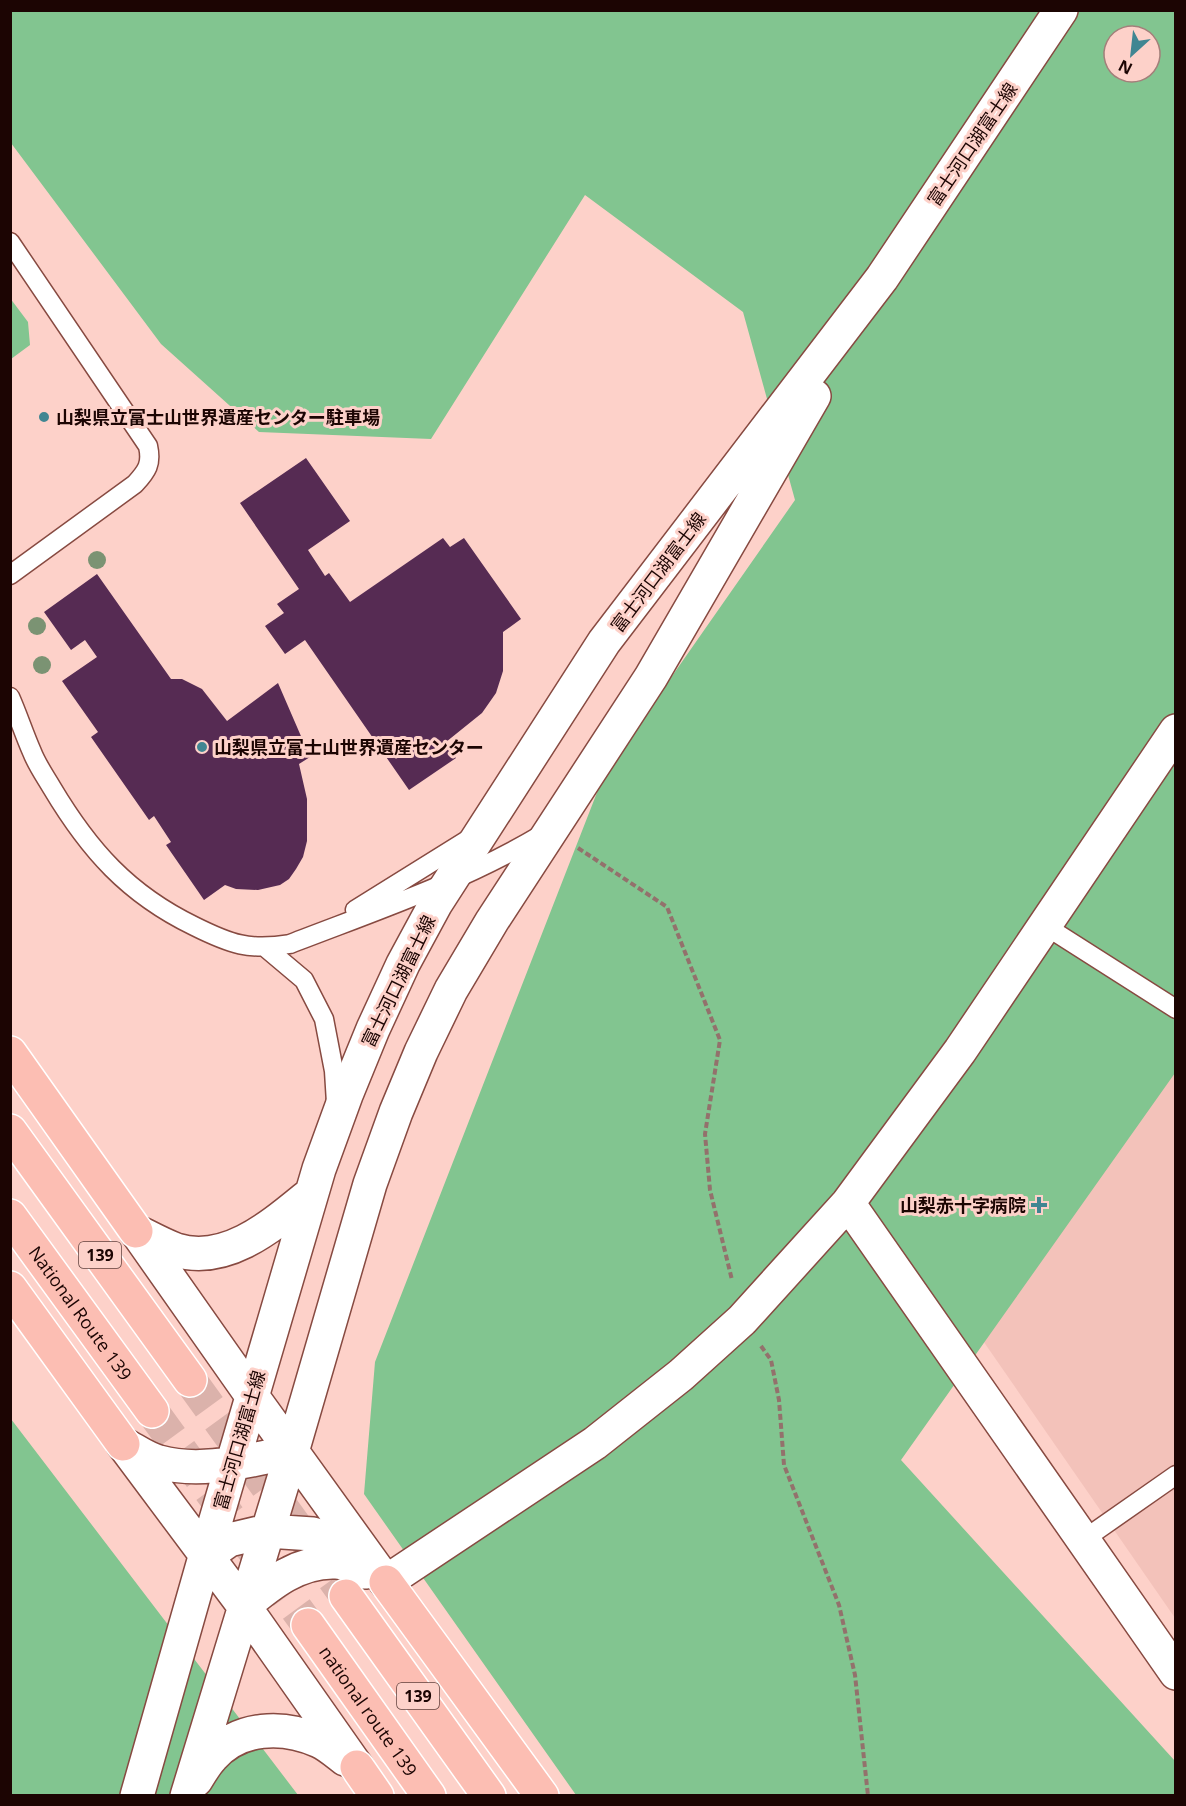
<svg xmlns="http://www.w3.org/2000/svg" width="1186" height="1806" font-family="'Open Sans','Noto Sans JP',sans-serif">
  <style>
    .built { fill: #f3c2ba }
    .green { fill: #82c590; fill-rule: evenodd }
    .building { fill: #562b53 }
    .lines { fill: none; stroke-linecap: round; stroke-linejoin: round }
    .trunk-tunnel { stroke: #dbb2ab; stroke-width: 33; stroke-dasharray: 33 16; stroke-linecap: butt }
    .service-casing { stroke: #874a41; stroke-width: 21 }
    .tertiary-casing { stroke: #874a41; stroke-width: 36 }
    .secondary-casing { stroke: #874a41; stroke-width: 36 }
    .trunk-casing { stroke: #fff; stroke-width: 36 }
    .path { stroke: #93716c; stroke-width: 4; stroke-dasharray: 6 3; stroke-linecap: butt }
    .service { stroke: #fff; stroke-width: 18 }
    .tertiary { stroke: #fff; stroke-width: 33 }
    .secondary { stroke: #fff; stroke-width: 33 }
    .trunk { stroke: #fcbeb3; stroke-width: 33 }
    .tree { fill: #7b9373 }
    .poi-dot { fill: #408692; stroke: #fdd1c9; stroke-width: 2 }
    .labels { text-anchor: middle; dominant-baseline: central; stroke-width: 6; stroke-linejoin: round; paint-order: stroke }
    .shield { fill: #fdd1c9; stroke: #60423e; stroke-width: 1.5 }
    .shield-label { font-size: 16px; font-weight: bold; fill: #1c0503 }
    .street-label { font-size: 18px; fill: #1c0503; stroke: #fdd1c9 }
    .poi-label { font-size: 18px; font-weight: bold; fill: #1c0503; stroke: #fdd1c9; text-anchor: start }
  </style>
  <rect width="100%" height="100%" fill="#fdd1c9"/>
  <path class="built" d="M1175,765V1618L909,1234Z"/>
  <path class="green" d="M11,11H1175V1073L901,1460L1175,1761V1795H576L364,1494L375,1362L605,772L795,500L743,312L585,195L431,439L259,432L161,344L11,143ZM1114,36H1150V72H1114Z
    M10,298L28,322L30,345L11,359Z
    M11,1419L298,1795H11Z"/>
  <path class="building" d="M306,458L350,521L308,550L325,576L329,573L350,602L443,538L450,547L464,538L521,619L503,632V671L496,693L482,713L446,742L456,758L409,790L305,640L285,654L265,626L284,613L277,604L299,589L240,503Z
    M97,574L171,679H182L202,689L227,721L278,683L310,757L299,764L307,799V841L303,857L296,869L289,879L280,885L258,890L236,889L225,885L204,900L166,845L171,842L154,816L149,820L91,737L98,732L62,681L97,657L85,640L71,650L44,612Z"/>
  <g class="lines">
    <path class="trunk-tunnel" d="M190,1380L346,1596
      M152,1411L308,1625"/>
    <defs>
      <path id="service" d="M10,242L148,446C152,464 147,471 135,484L10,575
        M10,697C18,715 24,734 32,752C37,765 45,776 52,788C89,850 128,894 194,926C230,944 249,951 290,944C375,911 462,882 541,835
        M355,910L469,839
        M1044,925L1176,1009
        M266,948L304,980L324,1019L334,1071L336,1103
        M1083,1540L1176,1475"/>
      <path id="tertiary" d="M848,1203L1176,1673
        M386,1582L595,1443L681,1375L742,1320L848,1203L960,1051L1176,731"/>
      <path id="secondary" d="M136,1231L252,1396L386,1582
        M138,1232C150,1238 163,1245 176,1250C228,1266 275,1223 312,1193
        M123,1444L244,1606L357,1767
        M125,1445C136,1451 147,1459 159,1462C202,1474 249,1460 292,1452
        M205,1557L229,1540L267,1531L313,1534L342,1546L366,1563
        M244,1606C270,1584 298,1561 335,1562C345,1562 357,1569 366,1572
        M196,1780C201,1772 206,1763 212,1757C239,1726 283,1725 319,1741C328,1745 337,1753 345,1759
        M137,1796L205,1557L319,1169L346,1095L373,1029L403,964L436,903L604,642L882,278L1061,10
        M187,1796L292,1452L370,1184L396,1112L421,1052L451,990L492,921L651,677L814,396"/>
      <g id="trunk">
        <path d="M10,1053L136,1231"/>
        <path d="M10,1131L190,1380"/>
        <path id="s1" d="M10,1216L152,1411"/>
        <path d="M10,1288L123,1444"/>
        <path d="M386,1582L542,1796"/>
        <path d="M346,1596L489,1796"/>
        <path id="s2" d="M308,1625L429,1796"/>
        <path d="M357,1767L377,1796"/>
      </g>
    </defs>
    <use href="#service" class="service-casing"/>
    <use href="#tertiary" class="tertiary-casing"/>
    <use href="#secondary" class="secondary-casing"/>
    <use href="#trunk" class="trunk-casing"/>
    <path class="path" d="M578,848L667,907L720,1040L705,1134L710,1190L732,1280
      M761,1346L771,1360L779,1400L784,1465L839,1605L855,1675L868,1796"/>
    <use href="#service" class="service"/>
    <use href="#tertiary" class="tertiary"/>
    <use href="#secondary" class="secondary"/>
    <use href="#trunk" class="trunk"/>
  </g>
  <g class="tree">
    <circle cx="97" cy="560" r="9"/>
    <circle cx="37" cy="626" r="9"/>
    <circle cx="42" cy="665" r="9"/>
  </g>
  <g class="poi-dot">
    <circle cx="44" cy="417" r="6"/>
    <circle cx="202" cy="747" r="6"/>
    <path d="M1036 1196h6v6h6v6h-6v6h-6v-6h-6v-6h6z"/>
  </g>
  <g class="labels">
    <g class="shield">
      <rect x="79" y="1242" width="42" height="26" rx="4.5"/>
      <rect x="397" y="1683" width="42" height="26" rx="4.5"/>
    </g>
    <g class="shield-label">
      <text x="100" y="1255">139</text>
      <text x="418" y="1696">139</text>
    </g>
    <g class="street-label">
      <text transform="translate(972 144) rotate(-56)">富士河口湖富士線</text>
      <text transform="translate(658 572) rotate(-53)">富士河口湖富士線</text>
      <text transform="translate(398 981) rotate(-64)">富士河口湖富士線</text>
      <text stroke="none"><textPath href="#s1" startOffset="120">National Route 139</textPath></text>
      <text transform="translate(239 1440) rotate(-74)">富士河口湖富士線</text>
      <text stroke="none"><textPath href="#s2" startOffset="105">national route 139</textPath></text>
    </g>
    <g class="poi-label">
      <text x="56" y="417">山梨県立富士山世界遺産センター駐車場</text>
      <text x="214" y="747">山梨県立富士山世界遺産センター</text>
      <text x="1026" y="1205" text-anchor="end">山梨赤十字病院</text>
    </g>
  </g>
  <rect width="1186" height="1806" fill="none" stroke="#1c0503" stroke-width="24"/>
  <g transform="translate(1132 54) rotate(207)"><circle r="28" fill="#fdd1c9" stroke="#a37f7a" stroke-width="1.5"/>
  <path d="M0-4.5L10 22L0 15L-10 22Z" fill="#408692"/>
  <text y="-9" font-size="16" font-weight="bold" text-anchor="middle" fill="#1c0503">N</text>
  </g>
</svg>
